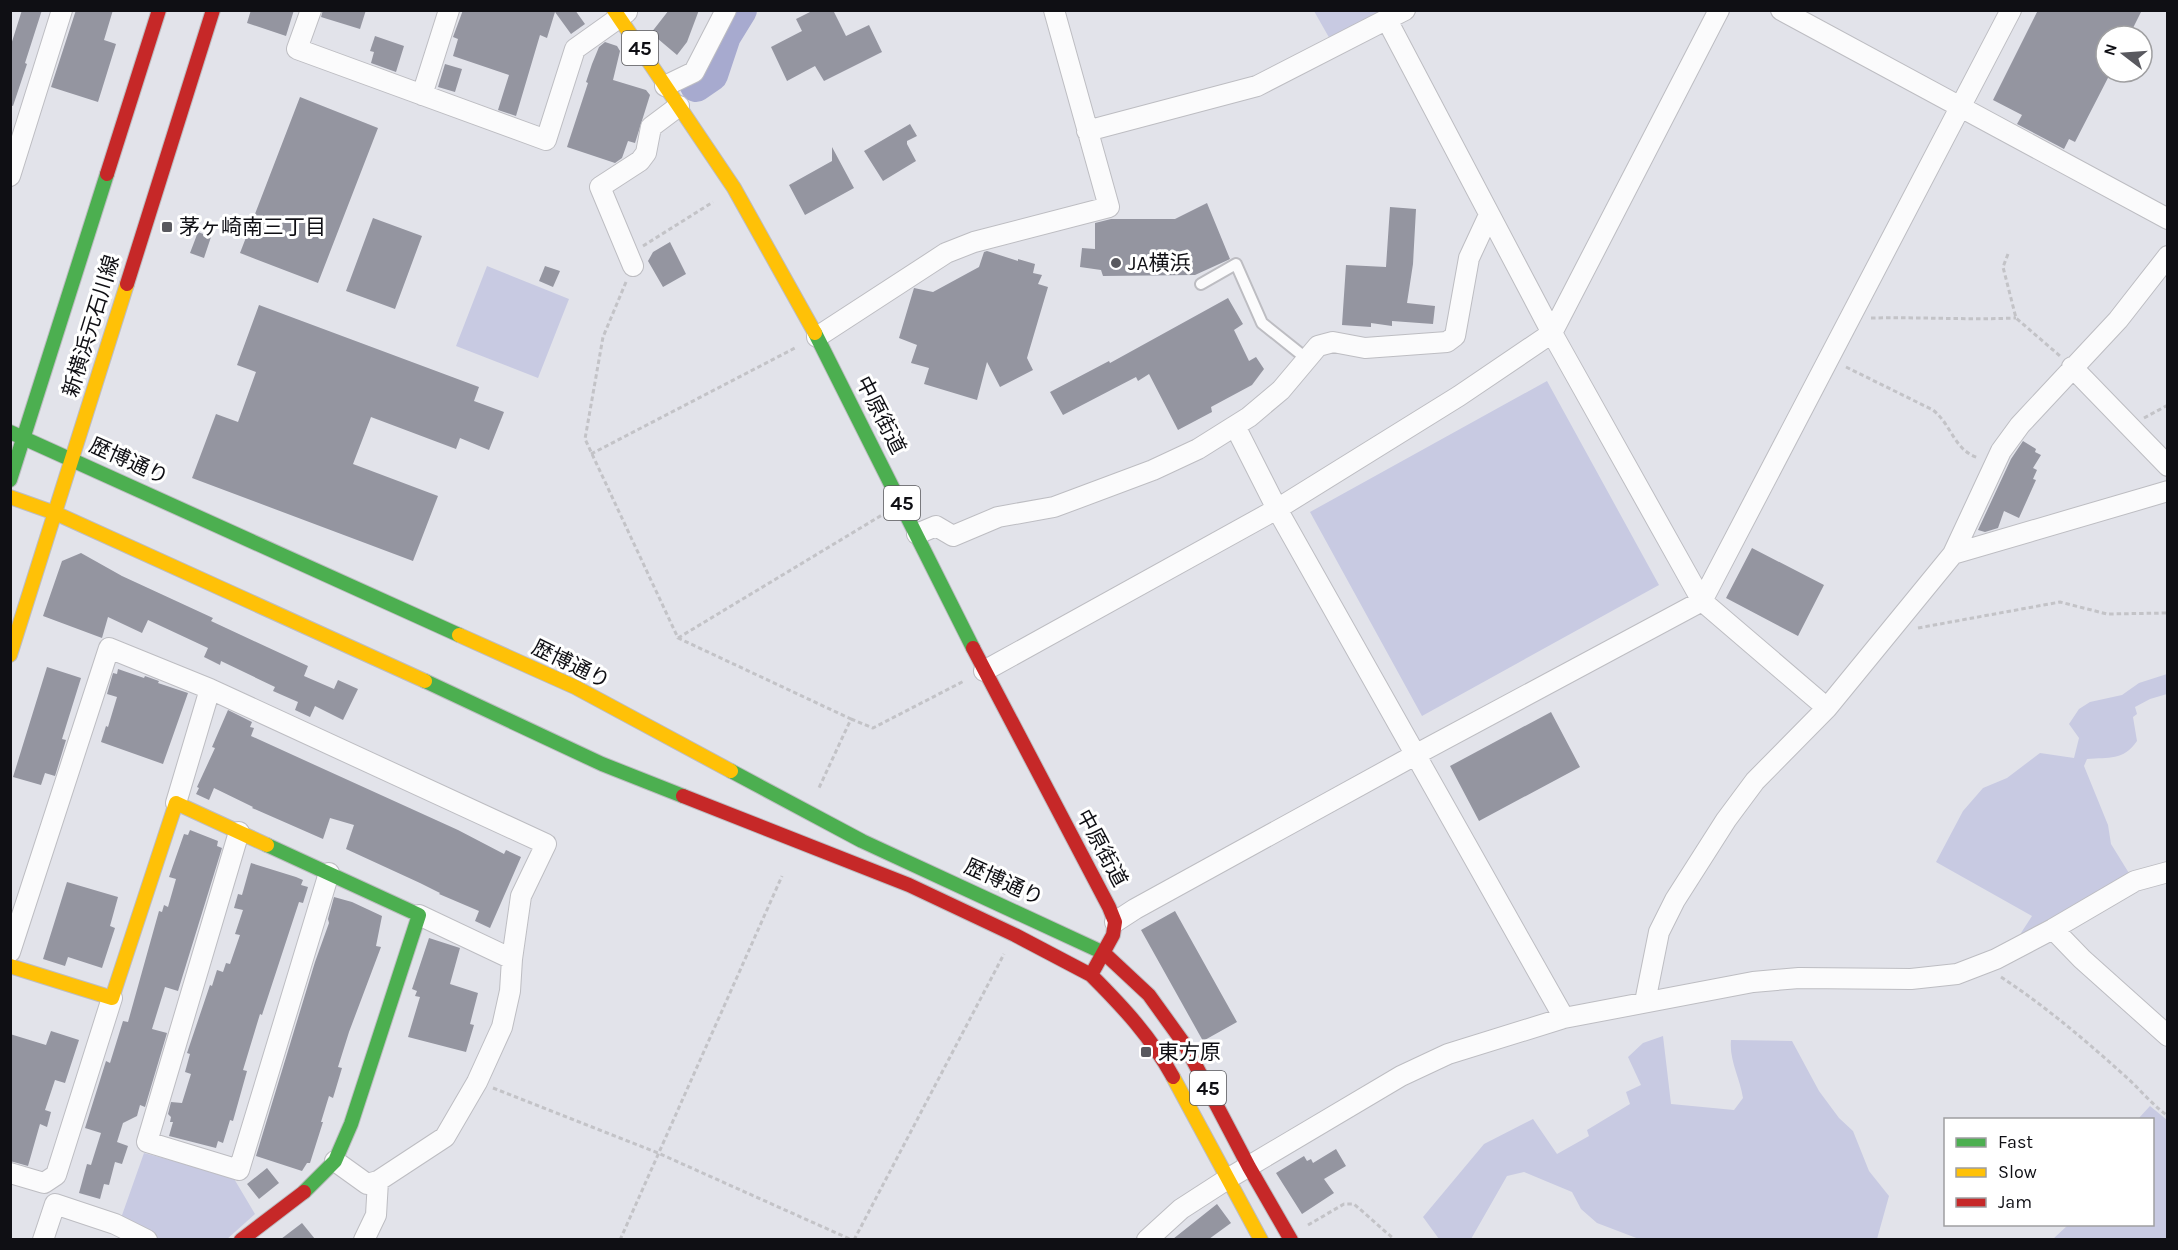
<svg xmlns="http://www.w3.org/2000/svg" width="2178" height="1250" font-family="Karla,'Noto Sans JP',sans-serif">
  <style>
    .green { fill: #c8cae2 }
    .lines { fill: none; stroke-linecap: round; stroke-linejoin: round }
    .river { stroke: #a7aacf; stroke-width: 32 }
    .building { fill: #9495a0 }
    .lane-casing { stroke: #bdbdc2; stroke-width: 14 }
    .street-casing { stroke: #bdbdc2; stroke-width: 22 }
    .fast-casing { stroke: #bdbdc2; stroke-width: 16 }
    .slow-casing { stroke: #bdbdc2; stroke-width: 16 }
    .jam-casing { stroke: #bdbdc2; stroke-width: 16 }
    .path { stroke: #c3c3c7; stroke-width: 3; stroke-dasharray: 4.5 3; stroke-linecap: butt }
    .lane { stroke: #fbfbfc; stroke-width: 10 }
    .street { stroke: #fbfbfc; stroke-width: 20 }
    .fast { stroke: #4caf50; stroke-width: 14 }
    .slow { stroke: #ffc107; stroke-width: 14 }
    .jam { stroke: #c62828; stroke-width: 14 }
    .poi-dot { fill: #59595f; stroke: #fff; stroke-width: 2 }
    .labels { text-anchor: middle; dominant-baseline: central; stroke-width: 6; stroke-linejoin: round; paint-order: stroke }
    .shield { fill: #fff; stroke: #57575a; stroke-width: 1.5 }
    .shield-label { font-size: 20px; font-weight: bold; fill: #0f0f14 }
    .poi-label { font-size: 21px; fill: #0f0f14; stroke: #fff; text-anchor: start }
    .street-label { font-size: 21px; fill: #0f0f14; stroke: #fff }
  </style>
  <rect width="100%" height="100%" fill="#e2e3ea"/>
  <path class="green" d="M1314,11H1388L1331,41Z
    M487,266L569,299L538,378L456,346Z
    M1547,381L1659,585L1422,716L1310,512Z
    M2167,674V694L2150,699L2135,707L2137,714L2133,717L2137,741C2123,761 2109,757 2087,759L2084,766L2108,825L2111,844L2132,878L2025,939L2021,933L2032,916L1936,862L1963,811L1983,788L2007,778L2040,753L2074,758L2079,738L2069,724L2079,709L2090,702L2122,695L2139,683Z
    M1663,1036L1671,1104L1734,1110L1743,1098C1740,1078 1729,1060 1731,1040L1792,1041L1819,1091L1839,1118L1853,1131L1869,1171L1889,1196L1877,1239H1639L1597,1223L1581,1209L1572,1192L1524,1172L1507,1176L1471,1239H1439L1423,1217L1484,1144L1533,1119L1557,1154L1589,1136L1587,1130L1630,1104L1626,1092L1641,1085L1628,1057L1643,1043Z
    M2150,1106L2167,1120V1239H2053L2068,1225L2152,1224V1120L2138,1119Z
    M144,1153L233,1177L255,1214L226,1240L156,1239L121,1218Z"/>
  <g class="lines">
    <path class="river" d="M696,86L712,75L725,36L741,10"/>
  </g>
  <path class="building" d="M22,10H42L25,63L27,64L13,106L10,105V48Z
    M76,10H113L104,40L116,44L98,102L51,87Z
    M251,10H294L286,36L247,23Z
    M323,10H366L360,29L321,17Z
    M463,10H575L585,24L571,34L555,12L547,38L540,35L516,116L498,110L509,75L453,56L458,39L453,37Z
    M669,10H699L687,42L677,55L651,33Z
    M814,10H833L846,36L869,25L882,52L824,81L815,66L787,81L771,47L802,31L796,19Z
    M2038,10H2142L2129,36H2106V72H2111L2075,142L2069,139L2064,149L2017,124L2022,115L1993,100Z
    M375,36L404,46L396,72L371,63L374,52L370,51Z
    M605,42L617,46L620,51L613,80L646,90L650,95L635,143L628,141L622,158L615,163L567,147L588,83L586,82L592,64L599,47Z
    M445,64L462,69L455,92L438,87Z
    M300,97L378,128L318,283L240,253Z
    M910,124L917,136L907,141V144L916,161L883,181L864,151Z
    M832,147L854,188L805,215L789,185L832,161Z
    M1207,203L1230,259L1228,260L1195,275L1103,276L1101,270L1080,267L1082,248L1095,249V223L1111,219H1175Z
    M1390,207L1416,209L1413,264L1407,303L1435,306L1433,324L1392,321V326L1371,323V327L1342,325L1346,265L1386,267Z
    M373,218L422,236L395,309L346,291Z
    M198,232L211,237L204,258L190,253Z
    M670,242L686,274L663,287L648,261L653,252Z
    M987,251L1018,261V259L1035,264L1033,273L1042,275L1038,284L1048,287L1027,358L1033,370L1000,387L987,362L977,400L924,384L929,368L911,363L917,345L899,338L914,288L933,292L979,267L984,252Z
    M545,266L560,271L553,287L539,281Z
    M1228,298L1243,324L1234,330L1249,361L1256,357L1264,369L1252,385L1211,407L1212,412L1178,430L1149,374L1138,381L1136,377L1063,415L1050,392L1109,361L1110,363Z
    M259,305L479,387L474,401L504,412L489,450L460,438L456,449L371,417L353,464L438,496L413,561L192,478L216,414L238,422L256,372L237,365Z
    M2023,441L2036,449L2035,452L2041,455L2033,468L2037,470L2033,479L2036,480L2019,518L2004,511L1998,528L1985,532L1978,530L2011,459Z
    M1752,548L1824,585L1798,636L1726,598Z
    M81,553L122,576L213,618L211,621L308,666L304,676L334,689L338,680L358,689L343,720L315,706L310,717L295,710L298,702L273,691L275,687L221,661L220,665L204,657L208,648L148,620L142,633L108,617L102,638L43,616L62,561Z
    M47,667L81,678L62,739L66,740L55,776L45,773L41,785L13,777Z
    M118,669L144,678L145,676L159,681L158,683L188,693L163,764L101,742L106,726L108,727L117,697L107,694L113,673L117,674Z
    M228,710L252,722L250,727L254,728L251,736L458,830L504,854L506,850L521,857L490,928L475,921L479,911L439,894L440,893L420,883L346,849L354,825L330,818L323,839L252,808L253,807L214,788L209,800L196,794L199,788L197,787L215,748L212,747Z
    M1551,712L1580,767L1479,821L1450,766Z
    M190,830L218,841L217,846L222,848L178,991L165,987L152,1029L167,1033L145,1107L140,1105L137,1116L123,1123L117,1142L128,1146L122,1164L115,1162L109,1185L104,1184L100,1199L79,1193L87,1164L91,1165L101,1133L85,1128L106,1061L110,1063L123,1021L128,1022L159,911L162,912L164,905L168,907L176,879L169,877L184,834L188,835Z
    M251,863L296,877L303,880L301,885L308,887L303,903L299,902L262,1015L260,1014L243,1070L247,1071L233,1121L230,1120L223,1143L218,1141L216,1148L169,1136L173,1122H170L171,1117L168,1114L171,1102L182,1103L191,1074L185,1072L190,1054L187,1053L210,985L212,986L217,970L223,972L226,963L230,964L240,935L235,934L243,910L234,908L238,894L242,895Z
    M67,882L118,897L110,926L115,928L102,968L68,957L65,966L43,959Z
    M334,897L352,902L382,916L376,946L381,947L349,1032L338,1067L342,1068L333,1098L329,1096L321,1122H323L310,1163H307L302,1171L256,1156L315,962L329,923L328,919Z
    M1175,911L1237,1022L1203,1041L1141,930Z
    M429,938L460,948L450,984L478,993L470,1024L474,1025L466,1052L408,1037L420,997L415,996L417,991L412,989Z
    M51,1031L79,1040L65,1083L55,1080L45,1110L51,1112L47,1127L40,1124L28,1166L10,1161V1034L46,1045Z
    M1336,1149L1346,1166L1324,1179L1334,1193L1302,1214L1276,1173L1304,1156L1307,1161L1311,1159L1313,1163Z
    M267,1168L279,1183L259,1199L247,1184Z
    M1217,1204L1231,1223L1209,1239H1173Z
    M302,1223L315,1239H281Z"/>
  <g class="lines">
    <defs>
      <path id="lane" d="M1201,284L1236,264L1262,323L1307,359"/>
      <path id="street" d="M311,10L297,49L546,140L575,49L627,12
        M1781,10L2168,219
        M1387,20L1552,333L1702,601L1827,708
        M665,86L694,72L726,10
        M422,95L449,10
        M1087,131L1257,86L1405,10
        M10,176L62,10
        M633,266L600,187L640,161L646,153L651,127L679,106
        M817,337L946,253L974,242L1109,207L1054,10
        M2072,367L2168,466
        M1235,426L1277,509L1564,1018
        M917,534L936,526L953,536L998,517L1054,507L1153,470L1198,449L1249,417L1281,390L1318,346L1333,342L1365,348L1447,342L1455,336L1469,258L1489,215
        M1953,554L2168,491
        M984,671L1277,509L1459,396L1552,333L1719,10
        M176,803L210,689
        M239,832L147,1142L239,1170L329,873
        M419,915L512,959
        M1115,922L1135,909L1415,755L1702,601L2011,10
        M2053,929L2082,959L2168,1036
        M10,952L109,648L210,689L546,844L521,896L512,959L510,991L502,1027L477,1082L445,1137L378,1181L367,1184L335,1161
        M1645,1002L1659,932L1675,900L1726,820L1755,781L1827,708L1953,554L2001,451L2020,425L2118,320L2168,256
        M10,1173L44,1183L56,1175L112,998
        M43,1240L55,1204L115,1224L147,1240
        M364,1240L376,1215L378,1181
        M1147,1240L1181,1209L1229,1178L1401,1076L1448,1054L1564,1018L1753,982L1799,978L1911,979L1957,974L1996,959L2053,929L2135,881L2168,872"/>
      <path id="fast" d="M815,333L973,648
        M10,432L459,635
        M10,480L107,174
        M425,681L602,764L683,796
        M731,771L862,841L1104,953
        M267,845L419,915L351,1124L335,1161L304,1192"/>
      <path id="slow" d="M614,10L734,188L815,333
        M10,497L55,513L425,681
        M459,635L575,687L731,771
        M10,655L127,284
        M10,966L112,998L176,803L267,845
        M1173,1077L1261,1240"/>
      <path id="jam" d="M107,174L159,10
        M127,284L213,10
        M973,648L1109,907L1115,922L1113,935L1091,975C1123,1007 1151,1037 1173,1077
        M683,796L909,885L1015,935L1091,975
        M1104,953L1149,995L1185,1045L1249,1167L1291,1240
        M241,1240L304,1192"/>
    </defs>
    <use href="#lane" class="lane-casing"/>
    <use href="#street" class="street-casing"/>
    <use href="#fast" class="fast-casing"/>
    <use href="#slow" class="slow-casing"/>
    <use href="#jam" class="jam-casing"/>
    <path class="path" d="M643,246L713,202
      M2008,254L2003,267L2016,318L2060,356
      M626,282L603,337L585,439L678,638L851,719L818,790
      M1871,318C1920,317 1968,320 2016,318
      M1846,367L1933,410C1952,425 1954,451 1979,458
      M2144,418L2168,405
      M591,454L795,348
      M1918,628L2060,602L2107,614L2168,613
      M678,638L882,515
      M851,719L873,728L964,681
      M2001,977C2045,1006 2085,1040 2124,1075C2139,1088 2151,1104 2168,1116
      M493,1088L658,1153L852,1240
      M1308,1225L1344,1204H1354L1395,1240
      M620,1240L782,876
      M854,1240L1004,954"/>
    <use href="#lane" class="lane"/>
    <use href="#street" class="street"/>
    <use href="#fast" class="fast"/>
    <use href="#slow" class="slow"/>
    <use href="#jam" class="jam"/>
  </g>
  <g class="poi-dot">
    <rect x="161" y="221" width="12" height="12" rx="3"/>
    <circle cx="1116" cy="263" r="6"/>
    <rect x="1140" y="1046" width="12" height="12" rx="3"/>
  </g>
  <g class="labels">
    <g class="shield">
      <rect x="622" y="31" width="36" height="34" rx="4.5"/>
      <rect x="884" y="486" width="36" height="34" rx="4.5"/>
      <rect x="1190" y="1071" width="36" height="34" rx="4.5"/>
    </g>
    <g class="shield-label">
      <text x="640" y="48">45</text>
      <text x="902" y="503">45</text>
      <text x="1208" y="1088">45</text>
    </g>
    <g class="poi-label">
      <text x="179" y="227">茅ヶ崎南三丁目</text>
      <text x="1128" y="263">JA横浜</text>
      <text x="1158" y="1052">東方原</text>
    </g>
    <g class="street-label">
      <text transform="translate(91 326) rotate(-73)">新横浜元石川線</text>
      <text transform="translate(881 415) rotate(63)">中原街道</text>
      <text transform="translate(129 461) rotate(24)">歴博通り</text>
      <text transform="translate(571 664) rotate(26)">歴博通り</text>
      <text transform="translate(1102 848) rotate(62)">中原街道</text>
      <text transform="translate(1004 882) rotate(24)">歴博通り</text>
    </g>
  </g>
  <rect width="2178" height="1250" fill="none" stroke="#0f0f14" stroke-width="24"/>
  <rect x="1944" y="1118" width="210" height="108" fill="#ffffff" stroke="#9f9fa1" stroke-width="1.5"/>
  <rect x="1956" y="1138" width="30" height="9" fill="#4caf50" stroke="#9f9fa1" stroke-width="1.5"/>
  <text x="1998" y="1148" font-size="18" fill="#0f0f14">Fast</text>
  <rect x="1956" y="1168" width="30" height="9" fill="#ffc107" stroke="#9f9fa1" stroke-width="1.5"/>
  <text x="1998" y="1178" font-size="18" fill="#0f0f14">Slow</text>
  <rect x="1956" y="1198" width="30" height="9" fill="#c62828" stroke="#9f9fa1" stroke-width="1.5"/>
  <text x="1998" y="1208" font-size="18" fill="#0f0f14">Jam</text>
  <g transform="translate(2124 54) rotate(287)"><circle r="28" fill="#ffffff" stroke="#9f9fa1" stroke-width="1.5"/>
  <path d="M0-4.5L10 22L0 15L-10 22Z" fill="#59595f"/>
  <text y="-9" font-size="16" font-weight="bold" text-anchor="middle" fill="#0f0f14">N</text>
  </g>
</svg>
